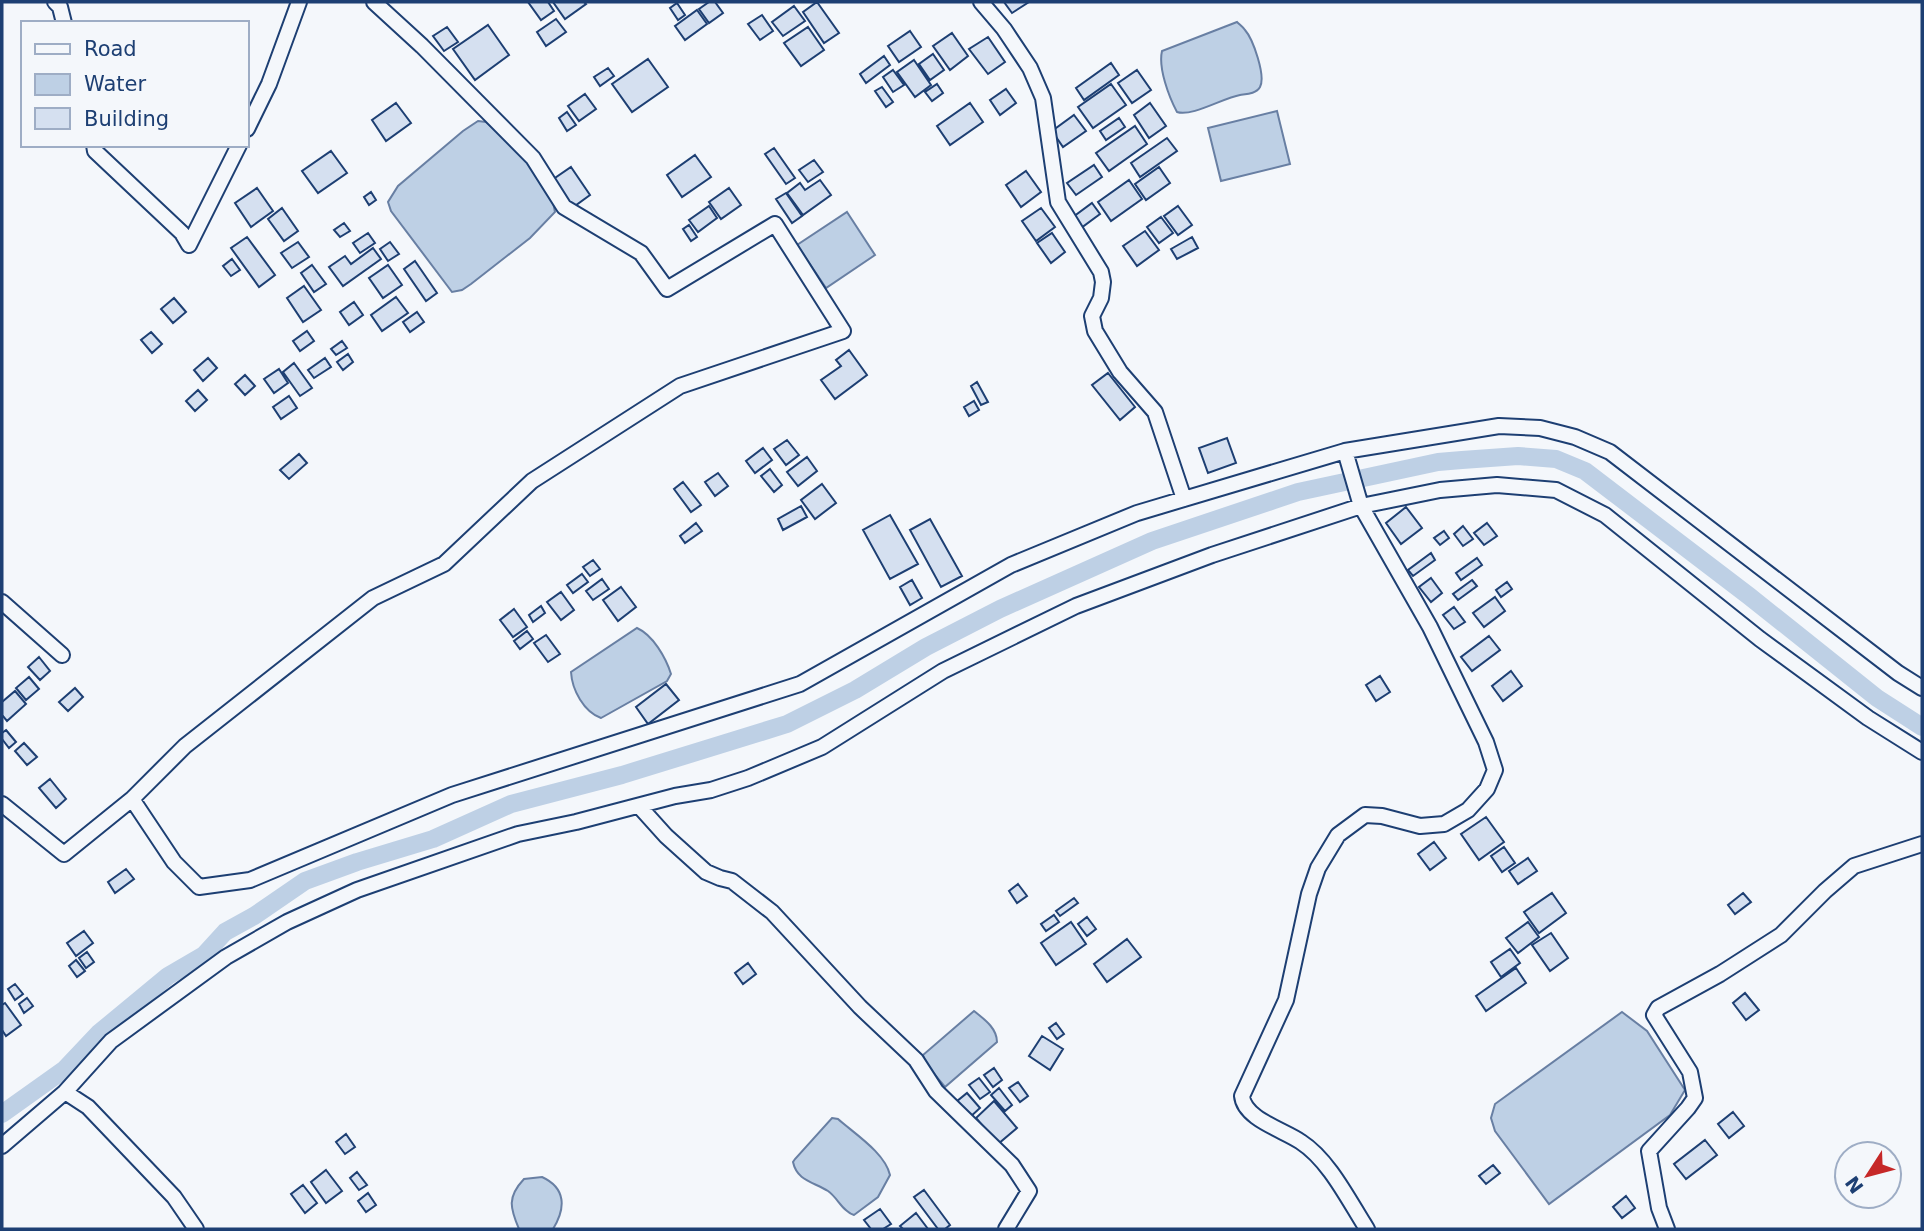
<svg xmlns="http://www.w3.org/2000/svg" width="1924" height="1231" font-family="'DejaVu Sans',sans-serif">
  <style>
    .water { fill: #bed0e5; stroke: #687fa3; stroke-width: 2 }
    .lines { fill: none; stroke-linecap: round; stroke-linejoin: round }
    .canal { stroke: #bed0e5; stroke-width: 18 }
    .building { fill: #d5e0f0; stroke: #1d3f73; stroke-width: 2 }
    .street-casing { stroke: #1d3f73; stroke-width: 18 }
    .street { stroke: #f4f7fb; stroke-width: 14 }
  </style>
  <rect width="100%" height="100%" fill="#f4f7fb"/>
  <path class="water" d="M1237,22C1240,25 1243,27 1245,30C1253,39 1266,76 1260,87C1256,94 1246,94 1240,95C1223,98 1192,117 1177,112C1169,97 1158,68 1162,51Z
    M1277,111L1290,164L1221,181L1208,128Z
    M478,121L486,122L523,155L553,202L555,212L530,238L471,284L462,290L452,292L391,211L388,202L398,186L463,131Z
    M847,212L875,255L826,288L797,245Z
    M637,628C653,635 666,658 671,674L667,681L601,718C584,712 572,690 571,672Z
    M974,1011C984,1019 997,1028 997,1042L945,1087L925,1063L923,1055Z
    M1622,1012L1647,1031L1685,1090L1670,1115L1549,1204L1495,1131L1491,1118L1495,1104Z
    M832,1118L838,1119C855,1134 885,1153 890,1175L878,1197L854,1215C842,1211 838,1198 828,1191C814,1182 797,1181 793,1162L795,1159Z
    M542,1177C566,1188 566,1208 553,1229H519C510,1208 507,1197 524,1179Z"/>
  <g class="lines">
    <path class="canal" d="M2,1114L65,1069L99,1033L168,976L204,955L225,932L254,916L305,881L357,862L433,839L511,804L622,775L787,724L855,690L926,647L1000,609L1152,541L1298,492L1438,462L1462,460L1518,456L1556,459L1585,471L1749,596L1877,698L1922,727"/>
  </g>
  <path class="building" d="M528,2H548L554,11L541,20Z
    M553,2H584L586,4L565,19Z
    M709,2H715L723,13L709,23L699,9Z
    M817,2L839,33L824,43L803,12Z
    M1004,2H1029L1012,13Z
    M677,3L685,15L678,20L670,8Z
    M794,6L805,21L783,36L772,22Z
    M697,10L707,24L685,40L675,26Z
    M762,15L773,31L760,40L748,24Z
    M556,19L566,32L546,46L537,32Z
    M488,25L509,55L475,80L453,49Z
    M447,27L458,42L444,51L433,36Z
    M808,27L824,50L801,66L784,43Z
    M910,31L921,47L899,62L888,46Z
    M952,33L968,56L950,70L933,46Z
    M988,37L1005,62L988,74L969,49Z
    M933,54L944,70L930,80L919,64Z
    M884,56L890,65L866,83L860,74Z
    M648,59L668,87L632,112L612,84Z
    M914,60L931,85L915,97L897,72Z
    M1111,63L1119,75L1084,100L1076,88Z
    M608,68L614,76L600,86L594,77Z
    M893,70L904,85L893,92L883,77Z
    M1137,70L1151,90L1132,103L1118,83Z
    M937,84L943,93L932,101L925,92Z
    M1111,84L1126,105L1093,128L1078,107Z
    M882,87L893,102L886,107L875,91Z
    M1006,89L1016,103L1000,115L990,100Z
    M585,94L596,109L579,121L568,106Z
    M396,103L411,123L386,141L372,120Z
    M970,103L983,122L950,145L937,126Z
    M1150,103L1166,126L1149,138L1134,115Z
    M567,112L576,125L567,131L559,118Z
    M1074,115L1086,131L1063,147L1052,131Z
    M1119,118L1125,127L1106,140L1100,131Z
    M1135,126L1147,144L1109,171L1096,153Z
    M1167,138L1177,151L1140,177L1131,163Z
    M774,148L795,178L786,184L765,154Z
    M331,151L347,173L318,193L302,171Z
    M695,155L711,177L682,197L667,175Z
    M814,160L823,172L808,182L799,170Z
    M1094,165L1102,177L1076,195L1067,183Z
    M571,167L590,195L572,208L552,180Z
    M1159,167L1170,183L1146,200L1135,184Z
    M1026,171L1041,192L1021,207L1006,185Z
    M820,180L831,195L803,215L787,193L800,183L805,190Z
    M1129,180L1142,199L1111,221L1098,202Z
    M257,188L273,211L251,227L235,203Z
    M729,188L741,205L721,219L709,202Z
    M371,192L376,200L369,205L364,197Z
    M786,193L802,216L792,223L776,199Z
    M1092,203L1100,214L1081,228L1073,217Z
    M709,206L717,218L698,232L689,220Z
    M1178,206L1192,225L1178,235L1164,216Z
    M282,208L298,231L284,241L268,219Z
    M1041,208L1055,227L1036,241L1022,221Z
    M1161,217L1173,233L1159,243L1147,227Z
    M344,223L350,231L340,237L334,230Z
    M689,225L697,237L691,241L683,229Z
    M1145,231L1159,250L1137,266L1123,246Z
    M368,233L375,243L360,253L353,243Z
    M1052,233L1065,252L1051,263L1037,243Z
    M247,237L275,275L259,287L231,248Z
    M1192,237L1198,248L1177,259L1171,249Z
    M298,242L309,257L292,268L281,253Z
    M390,242L399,254L388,261L380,249Z
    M373,248L381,259L343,286L329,267L345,256L351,264Z
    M232,259L240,270L231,276L223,266Z
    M415,261L437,293L426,301L404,269Z
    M312,265L326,284L314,292L301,273Z
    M388,265L402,285L383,298L369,278Z
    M304,286L321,310L303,322L287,298Z
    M396,297L408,313L382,331L371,315Z
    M174,298L186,312L173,323L161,309Z
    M354,302L363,315L349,325L340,312Z
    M417,312L424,322L410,332L403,322Z
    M307,331L314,341L300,351L293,341Z
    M151,332L162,344L152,353L141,340Z
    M342,341L347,348L336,355L331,349Z
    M849,350L867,375L835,399L821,380L841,366L836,360Z
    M348,354L353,362L343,370L337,362Z
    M208,358L217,368L203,381L194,370Z
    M325,358L331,367L314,378L308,370Z
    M294,363L312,388L300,396L283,372Z
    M279,369L288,383L274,393L264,379Z
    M1108,373L1135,407L1120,420L1092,385Z
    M245,375L255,386L245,395L235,384Z
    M977,382L988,402L981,405L971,386Z
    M198,390L207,400L195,411L186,401Z
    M289,396L297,408L281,419L273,407Z
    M974,401L979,410L969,416L964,407Z
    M1227,438L1236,463L1208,473L1199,448Z
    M787,440L799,455L786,465L774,449Z
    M763,448L772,460L755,473L746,461Z
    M299,454L307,463L289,479L280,470Z
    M807,457L817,471L798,486L787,472Z
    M770,469L782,485L774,492L761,476Z
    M718,473L728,486L715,496L705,482Z
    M683,482L701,505L691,512L674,489Z
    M822,484L836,503L815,519L801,500Z
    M801,506L807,517L783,530L778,519Z
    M1406,507L1422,528L1401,544L1386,523Z
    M890,515L918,564L890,579L863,530Z
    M930,519L962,576L941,587L910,530Z
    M696,523L702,531L685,543L680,536Z
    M1487,523L1497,536L1484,545L1474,533Z
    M1463,526L1473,539L1463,546L1454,534Z
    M1444,531L1449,538L1440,545L1434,538Z
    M1431,553L1435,560L1413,576L1408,570Z
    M1477,558L1482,565L1461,580L1456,573Z
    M593,560L600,569L590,576L583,567Z
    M582,574L588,582L573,593L567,585Z
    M1431,578L1442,593L1431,602L1419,587Z
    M602,579L609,589L593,600L586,591Z
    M912,580L922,598L910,605L900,587Z
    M1472,580L1477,586L1458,600L1453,594Z
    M1507,582L1512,589L1501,597L1496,590Z
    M621,587L636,607L618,621L603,600Z
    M561,592L574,610L561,620L547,602Z
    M1495,597L1505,611L1484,627L1473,613Z
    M541,606L545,613L533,622L529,615Z
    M1454,607L1465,622L1454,629L1443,615Z
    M514,609L527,627L513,637L500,620Z
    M527,631L533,639L520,649L514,641Z
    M546,635L560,654L548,662L534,643Z
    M1489,636L1500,650L1472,671L1461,657Z
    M39,657L50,671L40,680L28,667Z
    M1511,671L1522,686L1503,701L1492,686Z
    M1380,676L1390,692L1376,701L1366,685Z
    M29,677L39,689L26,700L16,688Z
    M666,684L679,700L648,724L636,707Z
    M75,688L83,697L68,711L59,702Z
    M15,691L26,704L7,721L2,715V702Z
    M6,730L16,742L9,748L2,739V733Z
    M24,743L37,757L27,765L15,751Z
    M50,779L66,799L56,808L39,788Z
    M1486,817L1504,842L1479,860L1461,834Z
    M1434,842L1446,858L1430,870L1418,854Z
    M1504,847L1515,863L1502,872L1491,856Z
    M1528,858L1537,871L1518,884L1509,871Z
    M126,869L134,879L115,893L108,882Z
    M1018,884L1027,896L1017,903L1009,891Z
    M1552,893L1566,913L1539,933L1524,912Z
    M1743,893L1751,902L1735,914L1728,905Z
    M1074,898L1078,903L1060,916L1056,911Z
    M1054,915L1059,922L1046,931L1041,924Z
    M1087,917L1096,929L1087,936L1078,924Z
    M1071,922L1086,944L1056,965L1041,943Z
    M1528,922L1539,937L1518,953L1506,938Z
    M84,931L93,943L76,956L67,943Z
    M1551,933L1568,958L1550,971L1532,945Z
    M1127,939L1141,957L1107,982L1094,964Z
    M1510,949L1520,963L1501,977L1491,962Z
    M87,952L94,962L86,968L79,958Z
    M76,960L85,971L77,977L69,966Z
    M748,963L756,974L743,984L735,973Z
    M1516,968L1526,983L1486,1011L1476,996Z
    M15,984L23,994L15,1000L8,989Z
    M1745,993L1759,1010L1746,1020L1733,1003Z
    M27,998L33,1006L24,1013L19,1004Z
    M5,1003L21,1025L6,1036L2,1030V1005Z
    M1056,1023L1064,1034L1057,1039L1049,1028Z
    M1042,1036L1063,1049L1050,1070L1029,1056Z
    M994,1068L1002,1080L993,1087L984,1075Z
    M979,1078L990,1092L980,1099L969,1085Z
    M1018,1082L1028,1096L1020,1102L1009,1088Z
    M999,1088L1012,1105L1005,1111L991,1095Z
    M967,1093L980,1108L969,1118L956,1102Z
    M994,1101L1017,1128L998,1144L976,1118Z
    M1733,1112L1744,1126L1729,1138L1718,1124Z
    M346,1134L355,1147L345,1154L336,1142Z
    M1705,1140L1717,1155L1686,1179L1674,1164Z
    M1493,1165L1500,1173L1486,1184L1479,1176Z
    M326,1170L342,1191L326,1203L311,1182Z
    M357,1172L367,1185L359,1190L350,1178Z
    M303,1185L317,1203L305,1213L291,1194Z
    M924,1190L950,1225L945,1229H938L914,1197Z
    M368,1193L376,1205L366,1212L358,1201Z
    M1626,1196L1635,1208L1622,1218L1613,1207Z
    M880,1209L891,1224L883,1229H871L864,1220Z
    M916,1213L928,1229H903L900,1226Z"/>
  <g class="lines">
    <defs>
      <path id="street" d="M55,2L60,7L64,23
        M981,2L1004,29L1030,68L1043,98L1058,202L1101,272L1103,282L1101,298L1092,316L1095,331L1120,372L1155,412L1184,499
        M247,129L269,84L299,2
        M94,145L95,151L182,233L189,245L239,145
        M1345,451L1361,506L1430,627L1486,742L1495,770L1487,789L1468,810L1444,824L1420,826L1382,816L1365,815L1338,835L1318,868L1309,894L1286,1000L1242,1096C1244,1119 1284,1130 1301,1142C1329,1160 1349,1201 1367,1229
        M2,602L62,655
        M132,799L185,746L373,598L444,564L532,481L680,386L843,331L775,224L667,289L641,253L564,207L533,158L422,46L374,2
        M2,804L64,854L132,799L174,862L199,887L250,880L452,795L800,684L1011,565L1137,513L1345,451L1499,426L1540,428L1575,437L1610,452L1898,673L1922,688
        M639,806L666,836L706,872L720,878L732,881L772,912L860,1007L916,1060L936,1091L1012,1165L1029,1191L1006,1229
        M65,1092L88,1107L174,1197L196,1229
        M2,1146L65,1092L111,1041L226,957L287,922L357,890L518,834L576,822L675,796L711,790L748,778L822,747L943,671L1076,606L1212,555L1361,506L1440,490L1497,485L1556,490L1605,515L1760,639L1868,718L1922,752
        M1667,1229L1659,1208L1649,1151L1688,1108L1695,1098L1690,1072L1654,1015L1658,1008L1720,974L1781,935L1825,891L1854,866L1922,844"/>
    </defs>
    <use href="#street" class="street-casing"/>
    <use href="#street" class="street"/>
  </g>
  <rect width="1924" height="1231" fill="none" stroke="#1d3f73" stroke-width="7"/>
  <rect x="21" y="21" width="228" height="126" fill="#f4f7fb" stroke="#9eadc5" stroke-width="2"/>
  <rect x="35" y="44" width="35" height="10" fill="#f4f7fb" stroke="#9eadc5" stroke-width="2"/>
  <text x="84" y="56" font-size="21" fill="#1d3f73">Road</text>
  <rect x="35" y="74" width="35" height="21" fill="#bed0e5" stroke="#9eadc5" stroke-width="2"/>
  <text x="84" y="91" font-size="21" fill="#1d3f73">Water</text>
  <rect x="35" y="108" width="35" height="21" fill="#d5e0f0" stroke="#9eadc5" stroke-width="2"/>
  <text x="84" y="126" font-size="21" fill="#1d3f73">Building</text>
  <g transform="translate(1868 1175) rotate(234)"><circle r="33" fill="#f4f7fb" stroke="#9eadc5" stroke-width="2"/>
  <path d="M0-5L12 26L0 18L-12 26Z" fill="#c62828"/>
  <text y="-10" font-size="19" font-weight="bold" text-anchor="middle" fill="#1d3f73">N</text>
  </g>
</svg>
